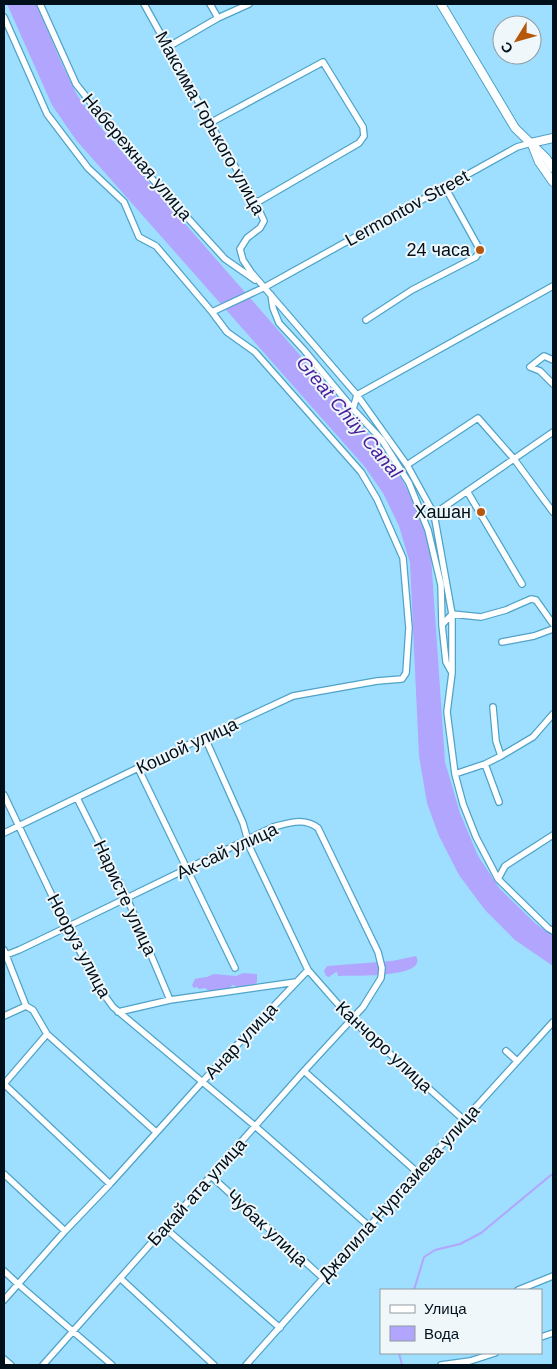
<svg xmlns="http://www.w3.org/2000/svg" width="557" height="1369" font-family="Helvetica,sans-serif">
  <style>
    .water { fill: #b2a5fd }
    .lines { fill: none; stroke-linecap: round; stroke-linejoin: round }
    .stream { stroke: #b2a5fd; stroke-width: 2 }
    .minor-casing { stroke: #4fa3c9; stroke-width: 8 }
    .major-casing { stroke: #4fa3c9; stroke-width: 10 }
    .minor { stroke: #fff; stroke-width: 5.5 }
    .major { stroke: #fff; stroke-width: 8 }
    .poi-dot { fill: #b6570c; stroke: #eff7fb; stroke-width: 2 }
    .labels { text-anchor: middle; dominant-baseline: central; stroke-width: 4; stroke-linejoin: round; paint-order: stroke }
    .street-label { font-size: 18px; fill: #00101b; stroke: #eff7fb }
    .poi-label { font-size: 18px; fill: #00101b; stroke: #eff7fb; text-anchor: end }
    .water-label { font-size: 19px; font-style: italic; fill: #481d9c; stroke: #eff7fb }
  </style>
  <rect width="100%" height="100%" fill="#9edfff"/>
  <path class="water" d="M7,4H36L62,64L77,95L97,123L382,449L401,478L420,514L431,556L445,762L460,813L478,856L500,889L536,924L553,936V966L515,940L485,910L459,875L439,836L427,803L419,756L410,563L399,526L383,493L365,467L76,140L52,105Z
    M416,956C429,979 349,975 338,976L337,972H336L329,977L326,976L324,971L327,966L392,961Z
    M243,973L257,974V982L252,987L236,989V986L232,985L229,990L210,992L205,988L199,989L197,987L194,988L192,985L195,979L199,978L207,977L214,974L236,976Z"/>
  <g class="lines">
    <path class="stream" d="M414,1290L424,1257L435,1250L460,1244L481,1233L551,1175
      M399,1353L402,1365"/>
    <defs>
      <path id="minor" d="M40,4L76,84L145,171L225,259L255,280
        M144,4L210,123L256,203L264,221L260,228L247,238L240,249L243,260L251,272L357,395L407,465L434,514L452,614V673L447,712L455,774L463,804L476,837L498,879L548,928L553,931
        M210,4L218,18
        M4,17L47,114L88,168L124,202L139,237L156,246L212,312L227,332L255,352L361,472L377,499L403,558L409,628L406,673L402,679L377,681L293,696L138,768L4,833
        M168,47L218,18L249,4
        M210,123L323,62L363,127L364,136L359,143L256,203
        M271,295L273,308L279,323L304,350L353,409L382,440L409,483L428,530L441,585L442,625L446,662L451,671
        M212,312L265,287L517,147L531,143
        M366,320L412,290L476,257L480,250L445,187
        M553,360L544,356L530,367L540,371L553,384
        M353,409L357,395L553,286
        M407,465L478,418L514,459L553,512
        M467,491L522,584
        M434,514L553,432
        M442,625L452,614L481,617L506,610L531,599L536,600L553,624
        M502,642L534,636L553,629
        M493,707L496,741L501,756
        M205,738L243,823L250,848L308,970L351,1019L464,1120
        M485,764L499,802
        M138,768L235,968
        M455,774L485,764L501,756L533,737L553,714
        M4,795L67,927L100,989L113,1007L255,1126L370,1227
        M77,798L127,898L170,1000
        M498,879L505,866L553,835
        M4,950L26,1006L33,1010L47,1034L156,1132
        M6,955L19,950L67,927L273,827C289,823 304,817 318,828L378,952L382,968L381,978L363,1007L304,1071L43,1365
        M118,1012L170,1000L296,982
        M4,1016L26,1006
        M506,1051L517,1061
        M304,1071L418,1173
        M4,1084L110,1184
        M4,1084L47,1034
        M4,1174L65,1231
        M211,1176L324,1279
        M165,1228L280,1328
        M4,1271L18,1284L112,1365
        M120,1278L214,1365
        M518,1290L553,1276
        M4,1300L65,1231L110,1184L202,1082L308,970
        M541,1337L553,1333
        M4,1359L11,1365
        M246,1365L464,1120L553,1022
        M441,1365L470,1361L495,1353"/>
      <path id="major" d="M441,4L515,128L546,158L553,168
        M531,143L553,138
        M533,147L539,162L553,182"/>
    </defs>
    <use href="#minor" class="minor-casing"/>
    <use href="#major" class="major-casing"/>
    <use href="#minor" class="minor"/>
    <use href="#major" class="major"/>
  </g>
  <g class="poi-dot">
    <circle cx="480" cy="250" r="5"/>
    <circle cx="481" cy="512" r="5"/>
  </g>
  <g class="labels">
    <g class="street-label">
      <text transform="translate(210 123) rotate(61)">Максима Горького улица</text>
      <text transform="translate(137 157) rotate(50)">Набережная улица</text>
      <text transform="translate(407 208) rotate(-29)">Lermontov Street</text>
      <text transform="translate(187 746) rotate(-25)">Кошой улица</text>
      <text transform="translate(227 851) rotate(-25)">Ак-сай улица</text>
      <text transform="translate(125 898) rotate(65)">Наристе улица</text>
      <text transform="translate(79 946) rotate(62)">Нооруз улица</text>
      <text transform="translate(241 1041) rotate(-47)">Анар улица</text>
      <text transform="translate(384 1047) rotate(43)">Канчоро улица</text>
      <text transform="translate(197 1192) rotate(-48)">Бакай ата улица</text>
      <text transform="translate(399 1193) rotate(-48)">Джалила Нургазиева улица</text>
      <text transform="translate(267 1228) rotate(43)">Чубак улица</text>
    </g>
    <g class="poi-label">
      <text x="470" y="250">24 часа</text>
      <text x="471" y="512">Хашан</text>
    </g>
    <g class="water-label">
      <text transform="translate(349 417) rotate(50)">Great Chüy Canal</text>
    </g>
  </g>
  <rect width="557" height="1369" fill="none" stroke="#00101b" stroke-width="10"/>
  <rect x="380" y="1289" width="162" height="65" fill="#eff7fb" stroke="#8f9ba1"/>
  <rect x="390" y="1305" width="25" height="8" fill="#ffffff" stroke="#8f9ba1"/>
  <text x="424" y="1314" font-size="15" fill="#00101b">Улица</text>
  <rect x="390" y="1326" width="25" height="15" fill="#b2a5fd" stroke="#8f9ba1"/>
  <text x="424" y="1339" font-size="15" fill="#00101b">Вода</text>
  <g transform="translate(517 40) rotate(233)"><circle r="24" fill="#eff7fb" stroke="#8f9ba1"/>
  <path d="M0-4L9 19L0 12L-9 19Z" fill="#b6570c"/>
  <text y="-8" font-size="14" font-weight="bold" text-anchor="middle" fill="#00101b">С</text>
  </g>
</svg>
